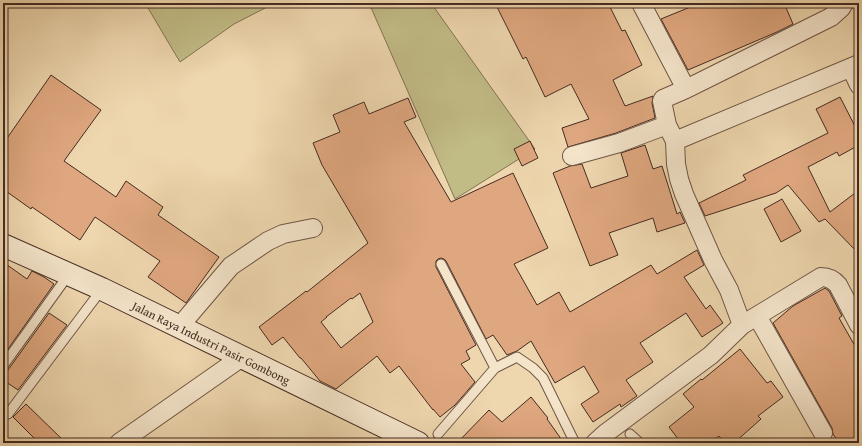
<svg xmlns="http://www.w3.org/2000/svg" width="862" height="446" font-family="'Gentium Book Plus',serif">
  <style>
    .green { fill: #c1bb85; stroke: #837354 }
    .building { fill: #dfa77f; stroke: #452b22; fill-rule: evenodd }
    .lines { fill: none; stroke-linecap: round; stroke-linejoin: round }
    .lane-casing { stroke: #6f5645; stroke-width: 11 }
    .street-casing { stroke: #6f5645; stroke-width: 20 }
    .secondary-casing { stroke: #452b22; stroke-width: 24 }
    .lane { stroke: #f4e4ca; stroke-width: 9 }
    .street { stroke: #f4e4ca; stroke-width: 18 }
    .secondary { stroke: #f4e4ca; stroke-width: 22 }
    .labels { text-anchor: middle; dominant-baseline: central; stroke-width: 3.5; stroke-linejoin: round; paint-order: stroke }
    .street-label { font-size: 12px; fill: #452b22; stroke: #f4e4ca }
  </style>
  <rect width="100%" height="100%" fill="#eed6ae"/>
  <filter id="stains"><feTurbulence type="fractalNoise" baseFrequency=".005" numOctaves="4"/><feColorMatrix values="0 0 0 0 .2 0 0 0 0 .09 0 0 0 0 .02 0 0 0 .5 -.17"/></filter>
  <radialGradient id="worn" r=".72"><stop offset=".6" stop-color="#630" stop-opacity="0"/><stop offset="1" stop-color="#630" stop-opacity=".3"/></radialGradient>
  <path class="green" d="M145,3H275L234,24L180,62Z
    M369,3H431L535,149L455,199Z"/>
  <path class="building" d="M495,3H608L622,31L625,30L642,65L613,80L625,106L653,96L652,103L655,118L616,133L568,147L562,128L589,119L571,84L545,97L526,57L523,59Z
    M700,3H784L793,24L777,32L688,70L661,19Z
    M51,75L101,110L64,161L116,197L126,181L163,207L158,215L219,257L186,303L148,277L160,261L95,217L80,240L32,207L31,209L3,189V144Z
    M840,97L859,134V145L839,156L837,152L808,167L830,212L859,190V254L825,219L819,222L788,185L776,193L705,216L699,203L746,180L743,175L828,133L816,109Z
    M408,98L416,117L404,122L451,202L513,173L548,248L514,264L537,305L559,292L570,312L651,265L657,274L697,250L704,265L684,277L706,309L710,305L723,323L702,337L686,313L640,343L653,362L626,380L637,396L621,407L620,404L593,422L581,404L599,392L584,366L555,383L531,341L517,351L507,355L493,335L486,339L446,261L444,259L441,258L438,259L436,261V267L476,345L466,351L470,359L461,364L475,382L455,405L440,417L433,409V410L399,366L390,373L377,356L336,389L320,381L301,358H300L283,337L272,345L259,327L306,291L307,292L368,243L322,165L313,143L340,132L333,115L364,102L369,114ZM360,293L373,322L341,348L321,322L327,317H326L351,298L352,299Z
    M530,141L538,158L522,166L514,149Z
    M645,145L653,169L662,166L677,214L680,212L685,223L657,232L653,218L609,233L618,255L590,266L553,173L570,166L582,164L591,188L628,176L621,153Z
    M782,199L801,231L781,242L764,209Z
    M3,262L27,279L32,271L44,277L54,284L3,356Z
    M825,288L829,291L842,316L839,318L859,353V443H839L833,434L832,428L773,323L793,306Z
    M49,313L67,325L18,390L3,380V372L8,370Z
    M740,349L767,383L771,381L783,397L758,416L761,419L734,443H725L719,436L710,443H681L669,427L694,407L683,394L701,379L702,380Z
    M531,397L548,418L547,419L564,443H457L489,410L502,422Z
    M26,404L66,443H39L13,417Z"/>
  <g class="lines">
    <defs>
      <path id="lane" d="M441,264L495,368
        M3,366L69,274
        M8,414L102,289
        M438,434L495,368L517,357L533,368L543,378L575,443
        M630,434L640,443"/>
      <path id="street" d="M641,3L686,89
        M851,68L859,85
        M675,141L859,64
        M572,156L619,143L667,125
        M757,316L823,433
        M742,325L821,277C828,277 833,279 838,285L859,325
        M179,327L231,266L268,241L283,234L313,228
        M119,443L242,357
        M595,443L606,433L711,355L742,325L729,290L713,260L684,194L679,179L676,164L675,141L667,125L662,101L663,99L686,89L831,17L841,8L844,3"/>
      <g id="secondary">
        <path id="s1" d="M3,245L102,289L418,443"/>
      </g>
    </defs>
    <use href="#lane" class="lane-casing"/>
    <use href="#street" class="street-casing"/>
    <use href="#secondary" class="secondary-casing"/>
    <use href="#lane" class="lane"/>
    <use href="#street" class="street"/>
    <use href="#secondary" class="secondary"/>
  </g>
  <g class="labels">
    <g class="street-label">
      <text stroke="none"><textPath href="#s1" startOffset="230">Jalan Raya Industri Pasir Gombong</textPath></text>
    </g>
  </g>
  <rect width="862" height="446" fill="none" stroke="#eed6ae" stroke-width="16"/>
  <rect x="4" y="4" width="854" height="438" fill="none" stroke="#452b22" stroke-width="2"/>
  <rect x="8" y="8" width="846" height="430" fill="none" stroke="#452b22"/>
  <rect width="100%" height="100%" filter="url(#stains)"/>
  <rect width="100%" height="100%" fill="url(#worn)"/>
</svg>
